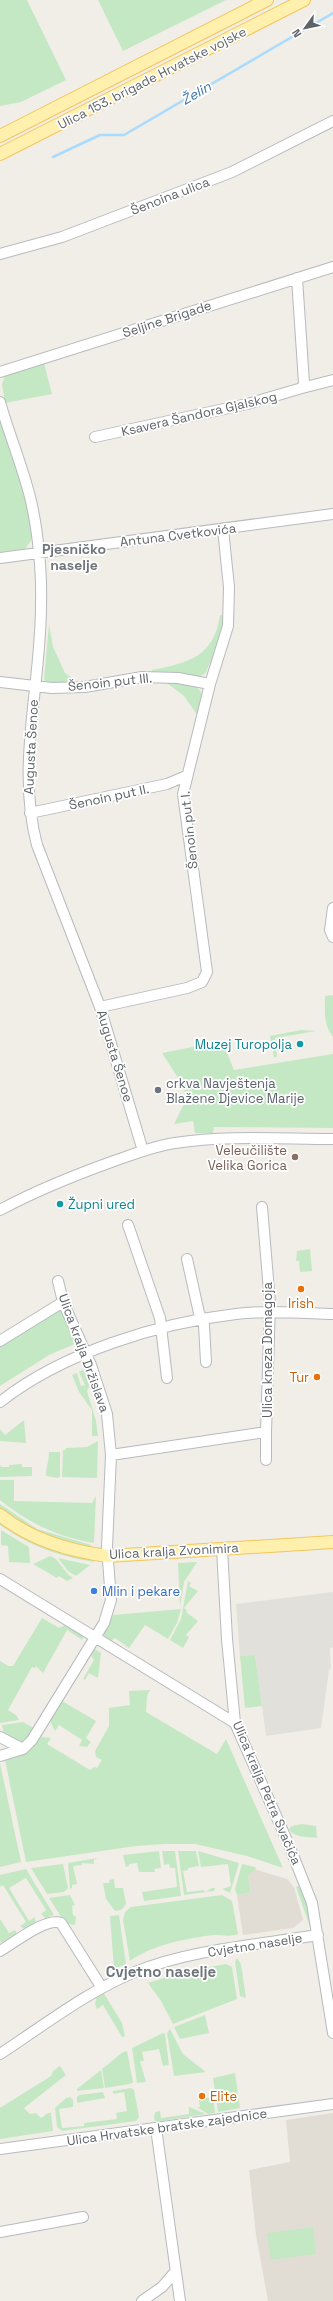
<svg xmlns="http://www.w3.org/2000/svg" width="333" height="2301" font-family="'Space Grotesk',sans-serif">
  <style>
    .industrial { fill: #e2e0db }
    .education { fill: #e1ddd5 }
    .green { fill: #c5e8c4 }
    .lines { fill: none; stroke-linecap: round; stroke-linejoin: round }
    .stream { stroke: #a9dbff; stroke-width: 2.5 }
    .minor-casing { stroke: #b7babe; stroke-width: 12 }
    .major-casing { stroke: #f3c65e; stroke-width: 14 }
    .minor { stroke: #fff; stroke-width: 10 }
    .major { stroke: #fff0ae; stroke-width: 12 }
    .culture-dot { fill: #0f9aa8; stroke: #fff; stroke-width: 1.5 }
    .worship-dot { fill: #6b7280; stroke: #fff; stroke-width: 1.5 }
    .education-dot { fill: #8d6e63; stroke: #fff; stroke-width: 1.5 }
    .food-dot { fill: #e8710a; stroke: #fff; stroke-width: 1.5 }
    .shop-dot { fill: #3f7fe0; stroke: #fff; stroke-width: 1.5 }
    .labels { text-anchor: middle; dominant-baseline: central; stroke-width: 3.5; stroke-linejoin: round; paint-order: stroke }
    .street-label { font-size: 13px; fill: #5e6368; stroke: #fff }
    .culture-label { font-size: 13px; fill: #0d838f; stroke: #fff; text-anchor: end }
    .worship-label { font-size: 13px; fill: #5b616d; stroke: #fff; text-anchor: start }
    .education-label { font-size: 13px; fill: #785e54; stroke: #fff; text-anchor: end }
    .food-label { font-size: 13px; fill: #c56008; stroke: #fff }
    .shop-label { font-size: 13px; fill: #366cbe; stroke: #fff; text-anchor: start }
    .water-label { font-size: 14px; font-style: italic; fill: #4176aa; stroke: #fff }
    .neighbourhood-label { font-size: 14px; font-weight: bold; fill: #6f757a; stroke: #fff }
    .quarter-label { font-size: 15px; font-weight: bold; fill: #6f757a; stroke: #fff }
  </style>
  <rect width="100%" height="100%" fill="#f1eee7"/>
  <path class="industrial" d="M333,1592V1647L330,1648L331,1669L329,1670L321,1728L266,1736L255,1655L240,1656L236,1604Z"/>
  <path class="education" d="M254,1869L287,1879L294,1887L303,1920L293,1928L243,1935L237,1895L251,1893L248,1876Z
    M333,2113V2301H268L256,2235L249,2170L290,2162L286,2120Z"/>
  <path class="green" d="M0,0H27L66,80L21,102L0,106Z
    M98,0H226L123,51Z
    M44,363L52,394L5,403L2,384L5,376Z
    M0,415L27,500L32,539L25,549L0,552Z
    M220,615L225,616L218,645L205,674L196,677L152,672V670C188,663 214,657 220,615Z
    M49,624L53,647L65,673L79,683L51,684L44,680Z
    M163,680L196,687C207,695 201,705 198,716L184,696Z
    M333,995V1037C323,1024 325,1011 325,996Z
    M301,1030L316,1031L275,1038L277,1057H274L270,1036Z
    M222,1041L234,1070L333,1054V1128L214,1127L213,1133H195L193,1121L174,1124L185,1102L184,1087L162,1053Z
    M310,1249L312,1271L300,1272L299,1261H296L297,1251Z
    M61,1309L63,1310L77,1343L49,1355L0,1386V1343L46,1316L49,1318L50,1314Z
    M85,1369L91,1383L87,1391L96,1421L98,1436H92V1410L79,1392L72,1375L77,1373L81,1386L85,1385L79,1372Z
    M24,1420L26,1443L0,1441V1429L5,1435Z
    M98,1441L97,1478L62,1477L63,1450H66V1448L87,1447Z
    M49,1452H60V1476L58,1478L46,1476C46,1467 49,1461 49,1452Z
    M22,1464V1467H32V1476L0,1477V1465L1,1467H9V1465Z
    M0,1480H14V1501L92,1503L96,1496L94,1543C58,1537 28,1523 0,1500Z
    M0,1504L37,1529L91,1545V1549L45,1537L6,1514L0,1509Z
    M0,1521L46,1547L71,1555L94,1559V1562C59,1556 29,1546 0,1525Z
    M1,1530L29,1547L30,1563L9,1562L8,1546L1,1545Z
    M50,1556C60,1559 63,1572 73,1578L67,1581L59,1576L57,1578L33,1564Z
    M58,1558L90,1565L76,1576L68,1571Z
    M197,1562L184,1582L180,1607L178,1563Z
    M188,1581L191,1583L189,1586L198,1591L184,1608L187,1610L186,1612L198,1621L186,1635L189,1637L183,1648L170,1640L181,1619Z
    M181,1609L177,1623L168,1639L145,1625L129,1648L115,1638L110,1642L104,1637V1630L113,1615Z
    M42,1618L59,1628L65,1625L83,1636V1638L82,1640L67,1630L43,1673L36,1666L35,1668L32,1667L8,1710L16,1715L19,1720L0,1723V1661L8,1666H13Z
    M95,1649L101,1653L98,1678L89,1673L85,1680L83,1679L94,1660L90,1654Z
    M255,1655L262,1706L245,1708L240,1656Z
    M150,1690L147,1696L146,1712L217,1754L226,1739L283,1868L247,1856L195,1844H164L136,1846L26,1862L5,1760L27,1752L41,1737L51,1738L47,1744L90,1770L94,1767L97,1768L102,1760L96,1757L95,1751L109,1726V1708L130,1705L129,1691Z
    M62,1701L96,1721L86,1738L91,1742L87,1747L79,1746L82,1740L59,1725L55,1731L50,1721Z
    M23,1722L35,1729L23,1742L13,1740L4,1734L2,1725Z
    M0,1763L21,1862L0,1867Z
    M302,1824L316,1826L317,1838C308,1837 294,1838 289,1829L292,1826Z
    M159,1851L161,1868L154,1869L155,1872H139L137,1863L129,1864V1866L126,1867L123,1855Z
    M162,1851H175L181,1896L144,1901L142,1892L177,1887L175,1868H170L169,1864L164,1865Z
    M178,1851H196L199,1866L188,1868V1870L183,1871L187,1892L204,1890L205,1892L212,1888H215L214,1891L184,1895Z
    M198,1851L239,1863L230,1893L222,1889L231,1886L228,1864L201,1867Z
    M98,1858L94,1860V1864L82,1863V1865L73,1866L77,1884L72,1885V1888L70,1889L68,1863Z
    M63,1864L68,1888L64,1892L47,1894L31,1868Z
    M242,1864L255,1867L256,1869L248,1876L251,1893L237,1895L235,1889Z
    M26,1869L54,1915L45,1918L41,1914L46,1910L26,1878L9,1888L29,1921L35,1917L36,1924L26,1930L20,1926L26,1922L3,1885L0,1887V1875Z
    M114,1879L115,1888H123L126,1904L121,1910L115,1911L106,1899L103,1883H110L109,1880Z
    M301,1885C304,1897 314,1915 310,1927L296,1887Z
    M70,1895L75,1905L72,1906L73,1915L76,1917L75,1925L65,1923L49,1898Z
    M222,1895L232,1901L238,1934C231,1937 222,1935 214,1935C187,1938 152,1945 130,1961L123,1920L125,1912L131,1907Z
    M119,1915L126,1964L114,1969L110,1916Z
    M0,1919L9,1933L15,1930L17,1934L4,1945L0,1941Z
    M237,1958L241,1964L246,1998L240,1996L235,1962Z
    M226,1964L232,1967L237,1999L173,2024L161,2001L148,1983L183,1972Z
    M103,1992L122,2023L125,2036L122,2037L103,2005L97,2009L95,2004L97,1997Z
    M205,2015L209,2033L180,2039L174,2027Z
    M170,2029L183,2054L206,2072L174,2076L167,2033Z
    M163,2033L165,2034L169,2065L163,2066L159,2049L142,2052L144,2061H140L146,2082L137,2083L132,2048Z
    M127,2051L133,2082L130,2084L105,2088L102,2069L123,2052Z
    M60,2066L66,2075L24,2108L30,2114L36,2113L41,2118L48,2113H51L53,2131L0,2139V2108L51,2076L53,2071Z
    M101,2070L104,2088L77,2091V2089Z
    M235,2073L240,2108L218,2112L213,2078Z
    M131,2088L134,2090L139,2117L136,2121L62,2131L57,2127L55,2108L66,2098L70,2097L73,2100V2107L59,2109L62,2128L84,2126V2123L117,2119L116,2113L127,2111L124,2092L113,2094V2091Z
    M103,2092L105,2098L77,2103V2097L79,2095Z
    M213,2096L215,2113L208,2114L197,2107H200L199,2100Z
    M189,2107L206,2114L161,2121H155L154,2118L155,2112L160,2111L161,2118L189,2114Z
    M313,2227L316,2254L271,2260L267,2233Z"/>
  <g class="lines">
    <path class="stream" d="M53,157L100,135H124L333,13"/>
    <defs>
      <path id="minor" d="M0,254L62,237L232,172L333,121
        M0,372L333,267
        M302,388L333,380
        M0,402C9,434 22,465 30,497C38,529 42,573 41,605C41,686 16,766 37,845L100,1007L143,1151
        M95,437L247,404L302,388L304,383L297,278
        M0,558L333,514
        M0,682L52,688L85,687L142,677L178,678L210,684
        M30,813L167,784L186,776
        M333,908L330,930L333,937
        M100,1007L187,988L202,982L207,972L183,794L210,684L228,626L229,587L223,529
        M0,1210C37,1190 75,1175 114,1161C134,1154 154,1146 175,1143C227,1135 281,1139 333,1139
        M128,1225L160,1318L167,1378
        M187,1259L199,1313L204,1325L206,1362
        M0,1341L63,1302
        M0,1402C62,1353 158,1323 236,1314C268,1310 301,1313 333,1314
        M111,1455L266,1432L270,1303L262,1207
        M266,1460V1432
        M222,1549L227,1639L235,1723L289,1845L312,1903L333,2033
        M0,1579L235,1723
        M0,1737L23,1749
        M0,1756L23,1749L32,1740L104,1623L111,1600L107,1547L111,1455L107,1414L91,1365L63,1302L58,1281
        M0,1951C14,1943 46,1917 61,1923L102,1988
        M0,2054C43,2026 86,1992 135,1972C193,1949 257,1945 318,1935
        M156,2128L180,2301
        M0,2149L333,2104
        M0,2232L83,2217
        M142,2301L162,2287L175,2272"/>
      <path id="major" d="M0,136L267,0
        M0,154L304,0
        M0,1515C31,1540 69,1551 108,1556L333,1542"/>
    </defs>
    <use href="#minor" class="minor-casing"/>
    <use href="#major" class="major-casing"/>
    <use href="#minor" class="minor"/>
    <use href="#major" class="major"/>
  </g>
  <g class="culture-dot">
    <circle cx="300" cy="1044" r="4"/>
    <circle cx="60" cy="1204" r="4"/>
  </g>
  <circle class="worship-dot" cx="158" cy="1090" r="4"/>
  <circle class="education-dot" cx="295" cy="1157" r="4"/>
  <g class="food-dot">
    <circle cx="301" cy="1289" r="4"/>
    <circle cx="317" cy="1377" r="4"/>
    <circle cx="202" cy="2096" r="4"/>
  </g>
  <circle class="shop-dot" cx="94" cy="1591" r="4"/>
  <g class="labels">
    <g class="street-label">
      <text transform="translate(152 78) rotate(-27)">Ulica 153. brigade Hrvatske vojske</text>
      <text transform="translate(170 196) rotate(-21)">Šenoina ulica</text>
      <text transform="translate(167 319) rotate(-18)">Seljine Brigade</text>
      <text transform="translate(199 414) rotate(-13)">Ksavera Šandora Gjalskog</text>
      <text transform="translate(178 535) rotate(-7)">Antuna Cvetkovića</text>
      <text transform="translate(110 682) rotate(-6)">Šenoin put III.</text>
      <text transform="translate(31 747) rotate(-87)">Augusta Šenoe</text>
      <text transform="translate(109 797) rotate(-12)">Šenoin put II.</text>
      <text transform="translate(189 830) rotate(-96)">Šenoin put I.</text>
      <text transform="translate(115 1056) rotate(73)">Augusta Šenoe</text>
      <text transform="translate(267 1350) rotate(-90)">Ulica kneza Domagoja</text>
      <text transform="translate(84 1353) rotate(70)">Ulica kralja Držislava</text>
      <text transform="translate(174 1551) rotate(-3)">Ulica kralja Zvonimira</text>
      <text transform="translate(267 1793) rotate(67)">Ulica kralja Petra Svačića</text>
      <text transform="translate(255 1945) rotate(-9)">Cvjetno naselje</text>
      <text transform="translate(167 2127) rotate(-8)">Ulica Hrvatske bratske zajednice</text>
    </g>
    <g class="culture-label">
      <text x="292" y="1044">Muzej Turopolja</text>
      <text x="68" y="1204" text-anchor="start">Župni ured</text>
    </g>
    <g class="worship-label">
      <text x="166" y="1083">crkva Navještenja<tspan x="166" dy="15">Blažene Djevice Marije</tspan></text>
    </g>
    <g class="education-label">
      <text x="287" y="1150">Veleučilište<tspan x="287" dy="15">Velika Gorica</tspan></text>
    </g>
    <g class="food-label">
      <text x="301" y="1303">Irish</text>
      <text x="309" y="1377" text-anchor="end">Tur</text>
      <text x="210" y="2096" text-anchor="start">Elite</text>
    </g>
    <g class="shop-label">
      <text x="102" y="1591">Mlin i pekare</text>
    </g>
    <g class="water-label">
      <text transform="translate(196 93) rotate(-30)">Želin</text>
    </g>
    <g class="neighbourhood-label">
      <text x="74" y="549">Pjesničko<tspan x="74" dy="16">naselje</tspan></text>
    </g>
    <g class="quarter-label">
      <text x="161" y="1971">Cvjetno naselje</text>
    </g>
  </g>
  <g transform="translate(305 28) rotate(237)" stroke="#ffffff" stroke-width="3" paint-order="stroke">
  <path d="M0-3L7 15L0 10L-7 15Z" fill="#5e6368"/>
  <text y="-6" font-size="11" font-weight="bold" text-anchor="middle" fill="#5e6368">N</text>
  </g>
</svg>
